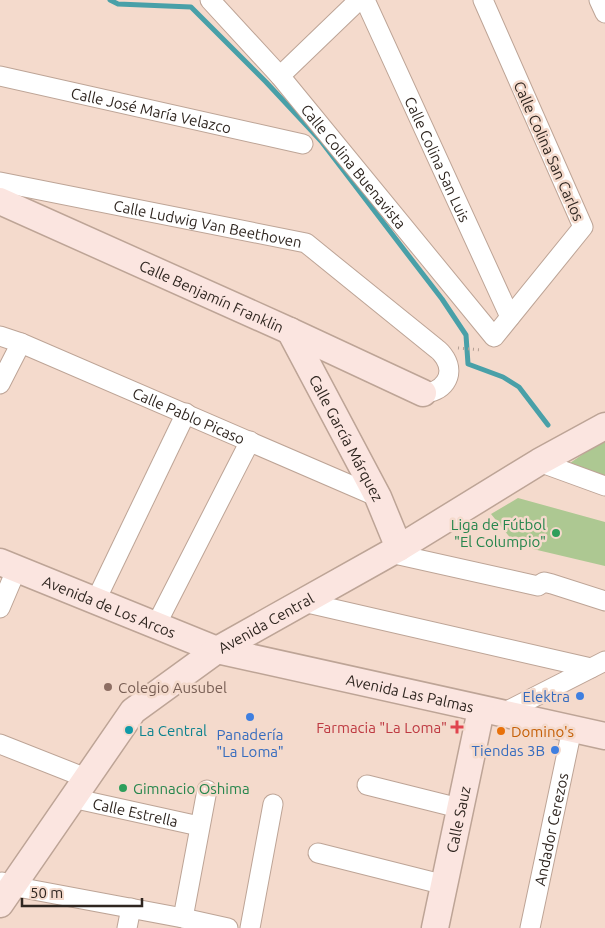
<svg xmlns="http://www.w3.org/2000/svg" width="605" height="928" font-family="Ubuntu,sans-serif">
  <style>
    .green { fill: #adc892 }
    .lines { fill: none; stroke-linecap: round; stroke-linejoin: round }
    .stream { stroke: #49a0a8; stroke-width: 5 }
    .street-casing { stroke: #bda496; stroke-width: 21 }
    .secondary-casing { stroke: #bda496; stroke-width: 29 }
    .path { stroke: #b39f93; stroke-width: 3; stroke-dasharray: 1 4; stroke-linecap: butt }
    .street { stroke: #fff; stroke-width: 19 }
    .secondary { stroke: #fbe5e0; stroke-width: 26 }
    .leisure-dot { fill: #2e9e5b; stroke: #f4dacc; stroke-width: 2 }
    .education-dot { fill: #8d6e63; stroke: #f4dacc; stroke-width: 2 }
    .shop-dot { fill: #3f7fe0; stroke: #f4dacc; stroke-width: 2 }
    .health-dot { fill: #e0444e; stroke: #f4dacc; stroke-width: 2 }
    .culture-dot { fill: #0f9aa8; stroke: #f4dacc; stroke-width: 2 }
    .food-dot { fill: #e8710a; stroke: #f4dacc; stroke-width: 2 }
    .labels { text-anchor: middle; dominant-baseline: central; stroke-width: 5; stroke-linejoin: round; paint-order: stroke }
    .street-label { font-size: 15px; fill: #2f2620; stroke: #f4dacc }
    .leisure-label { font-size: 15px; fill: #27864d; stroke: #f4dacc; text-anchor: end }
    .education-label { font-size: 15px; fill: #785e54; stroke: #f4dacc; text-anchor: start }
    .shop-label { font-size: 15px; fill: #366cbe; stroke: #f4dacc; text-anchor: end }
    .health-label { font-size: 15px; fill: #be3a42; stroke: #f4dacc; text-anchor: end }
    .culture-label { font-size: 15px; fill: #0d838f; stroke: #f4dacc; text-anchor: start }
    .food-label { font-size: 15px; fill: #c56008; stroke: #f4dacc; text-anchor: start }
  </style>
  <rect width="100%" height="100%" fill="#f4dacc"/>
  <path class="green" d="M605,439V478L570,463Z
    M518,498L605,522V566L516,545L491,514Z"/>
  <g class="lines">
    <path class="stream" d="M110,0L118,4L191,7L266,82L321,141L402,247L442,299L466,335L468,364L503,377L519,387L548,425"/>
    <defs>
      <g id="street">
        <path id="s1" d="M210,0L280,76L494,337L583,227L483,0"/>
        <path id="s2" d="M365,0L510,317"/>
        <path d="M599,0L605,13"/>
        <path id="s3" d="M0,76L303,144"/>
        <path d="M280,76L359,0"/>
        <path id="s4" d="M0,182L306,243L437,349C440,351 443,355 445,358C456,376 442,393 423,393"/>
        <path id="s5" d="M0,336L21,343L378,497"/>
        <path d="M0,384L21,343"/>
        <path d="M539,462L605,486"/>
        <path d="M390,553L538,586L544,582L552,584L605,601"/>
        <path d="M96,600L186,413"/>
        <path d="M303,602L591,668"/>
        <path d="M0,608L17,568"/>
        <path d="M156,625L250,441"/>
        <path d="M503,713L605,661"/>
        <path d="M0,744L86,778"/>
        <path d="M367,785L459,808"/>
        <path id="s6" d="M72,798L199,826"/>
        <path d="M318,853L445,885"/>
        <path d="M2,882L12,886L183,918L228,928"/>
        <path d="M183,918L207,790"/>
        <path d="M127,928L131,908"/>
        <path d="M250,928L273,804"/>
        <path id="s7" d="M530,928L572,729"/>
      </g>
      <g id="secondary">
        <path id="s8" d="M0,201L290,331L423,393"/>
        <path id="s9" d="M290,331L378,497L399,548"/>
        <path id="s10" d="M0,562L217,650L605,736"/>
        <path id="s11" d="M0,904L133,711L217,650L399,548L539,462L605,426"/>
        <path id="s12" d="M435,928L481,710"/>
      </g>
    </defs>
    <use href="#street" class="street-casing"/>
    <use href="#secondary" class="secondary-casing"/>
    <path class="path" d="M458,348L482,350"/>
    <use href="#street" class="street"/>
    <use href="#secondary" class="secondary"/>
  </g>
  <g class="leisure-dot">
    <circle cx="556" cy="533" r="5"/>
    <circle cx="123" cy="788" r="5"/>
  </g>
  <circle class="education-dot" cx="108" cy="687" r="5"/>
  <g class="shop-dot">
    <circle cx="580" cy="696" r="5"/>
    <circle cx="250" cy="717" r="5"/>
    <circle cx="555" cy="750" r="5"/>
  </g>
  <path class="health-dot" d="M454.5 719.5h5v5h5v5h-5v5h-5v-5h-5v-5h5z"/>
  <circle class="culture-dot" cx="129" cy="730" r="5"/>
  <circle class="food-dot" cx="501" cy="731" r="5"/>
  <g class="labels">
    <g class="street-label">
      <text stroke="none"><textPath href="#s3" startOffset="155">Calle José María Velazco</textPath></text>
      <text transform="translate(549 151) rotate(66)">Calle Colina San Carlos</text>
      <text stroke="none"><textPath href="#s2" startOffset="175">Calle Colina San Luis</textPath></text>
      <text stroke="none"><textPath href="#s1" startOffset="220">Calle Colina Buenavista</textPath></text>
      <text stroke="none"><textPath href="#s4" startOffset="212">Calle Ludwig Van Beethoven</textPath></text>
      <text stroke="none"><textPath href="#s8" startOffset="232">Calle Benjamín Franklin</textPath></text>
      <text stroke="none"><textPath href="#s5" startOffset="205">Calle Pablo Picaso</textPath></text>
      <text stroke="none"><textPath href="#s9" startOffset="121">Calle García Márquez</textPath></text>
      <text stroke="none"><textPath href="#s10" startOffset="118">Avenida de Los Arcos</textPath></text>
      <text stroke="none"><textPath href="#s11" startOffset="394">Avenida Central</textPath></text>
      <text stroke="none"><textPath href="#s10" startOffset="432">Avenida Las Palmas</textPath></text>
      <text stroke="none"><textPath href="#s6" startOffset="65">Calle Estrella</textPath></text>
      <text stroke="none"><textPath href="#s12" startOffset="111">Calle Sauz</textPath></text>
      <text stroke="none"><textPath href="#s7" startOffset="101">Andador Cerezos</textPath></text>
    </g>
    <g class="leisure-label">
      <text x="546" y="524">Liga de Fútbol<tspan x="546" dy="17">"El Columpio"</tspan></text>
      <text x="133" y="788" text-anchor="start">Gimnacio Oshima</text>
    </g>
    <g class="education-label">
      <text x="118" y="687">Colegio Ausubel</text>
    </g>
    <g class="shop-label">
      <text x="570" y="696">Elektra</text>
      <text x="250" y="734" text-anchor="middle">Panadería<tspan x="250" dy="17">"La Loma"</tspan></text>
      <text x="545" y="750">Tiendas 3B</text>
    </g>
    <g class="health-label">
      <text x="447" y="727">Farmacia "La Loma"</text>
    </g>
    <g class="culture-label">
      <text x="139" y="730">La Central</text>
    </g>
    <g class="food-label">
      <text x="511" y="731">Domino's</text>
    </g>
  </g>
  <path d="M22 898v8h120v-8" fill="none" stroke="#2f2620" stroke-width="2.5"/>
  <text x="30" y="898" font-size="15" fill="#2f2620" stroke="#f4dacc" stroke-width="4" paint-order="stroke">50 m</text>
</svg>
